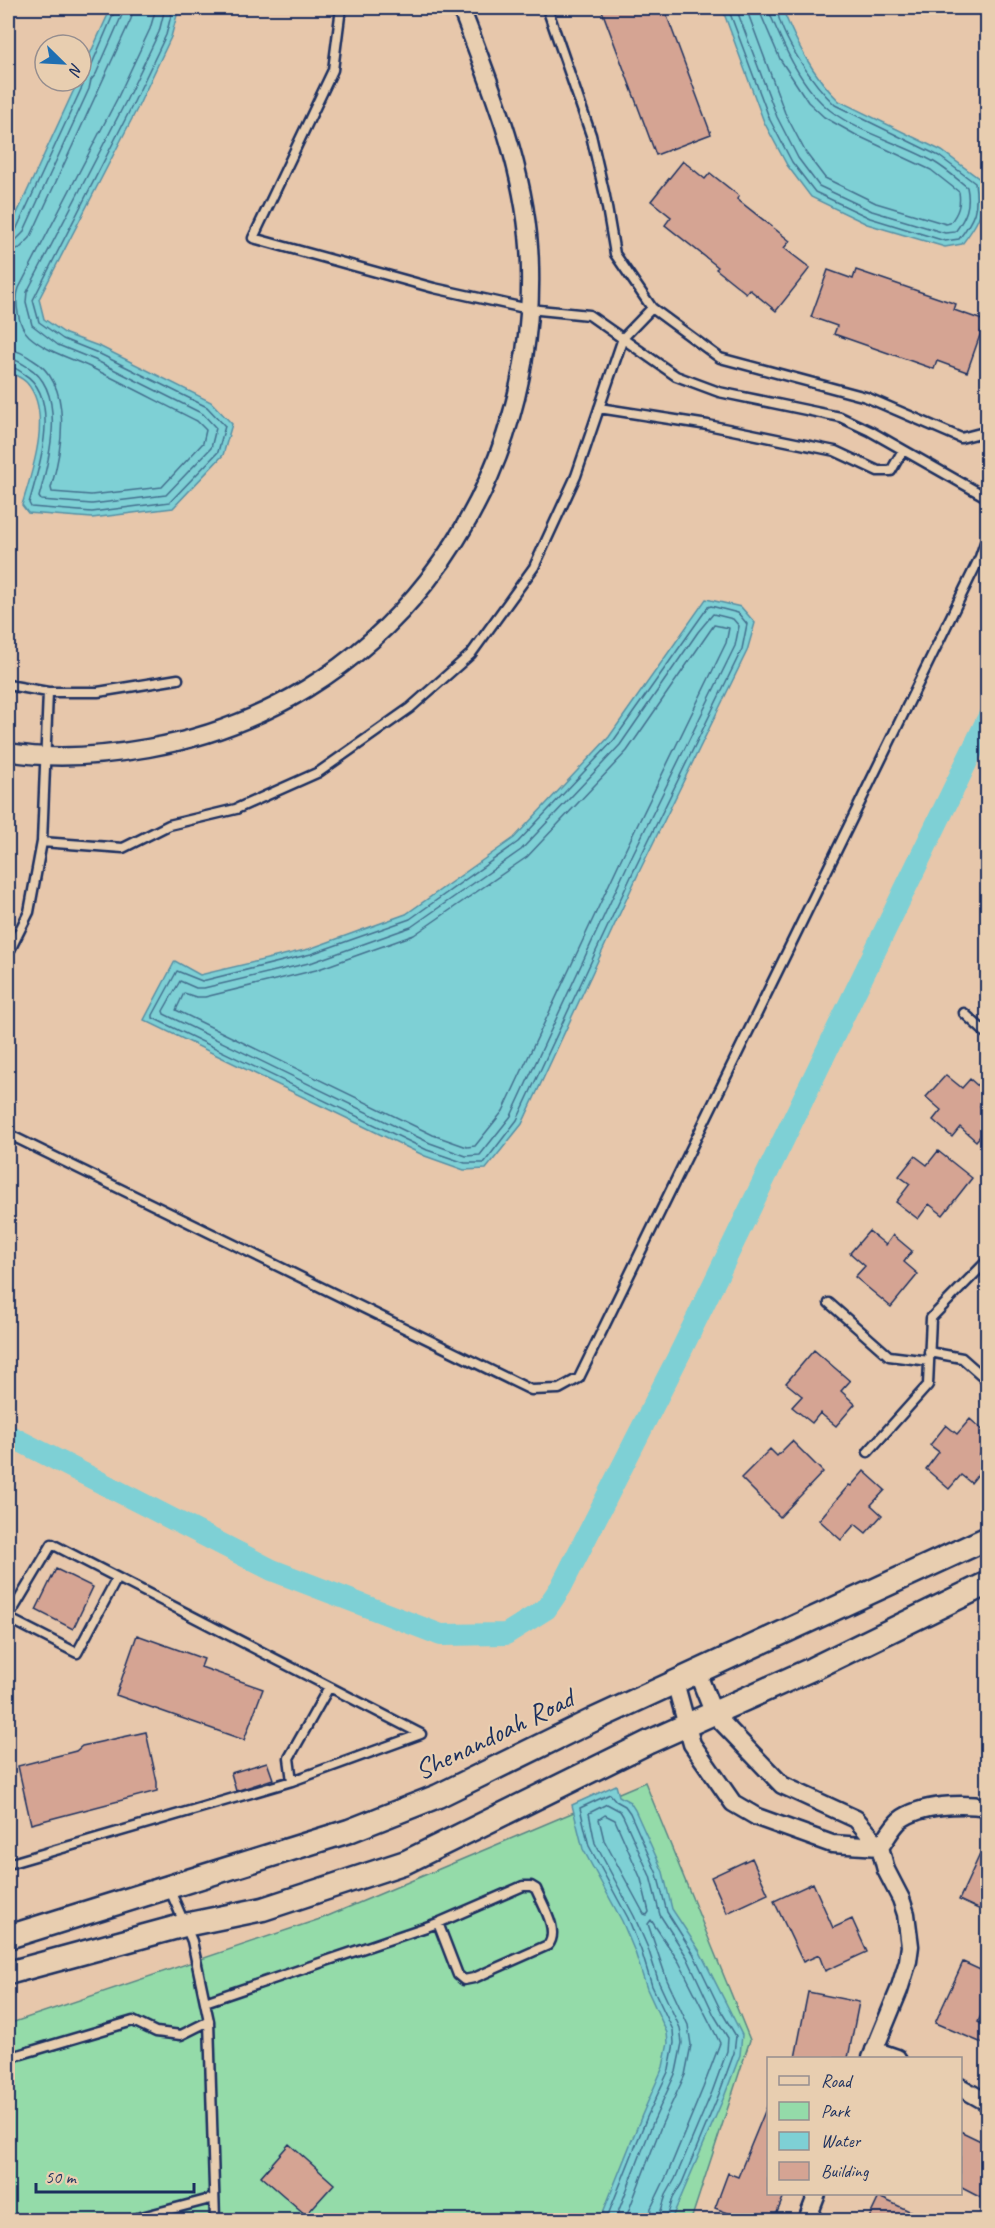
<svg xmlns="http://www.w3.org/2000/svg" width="995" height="2228" font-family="Caveat,sans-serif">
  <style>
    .green { fill: #94dba9; stroke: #588584; stroke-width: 1.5 }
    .water { fill: #7ed0d5; stroke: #5690a5; stroke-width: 1.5 }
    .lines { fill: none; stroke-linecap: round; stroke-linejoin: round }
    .shore { stroke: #436f8e; stroke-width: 1.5 }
    .canal { stroke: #7ed0d5; stroke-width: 22 }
    .building { fill: #d5a493; stroke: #1b2f5e; stroke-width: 1.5 }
    .lane-casing { stroke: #1b2f5e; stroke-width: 13 }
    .street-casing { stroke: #1b2f5e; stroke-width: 21 }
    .secondary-casing { stroke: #1b2f5e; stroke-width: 27 }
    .lane { stroke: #e8ceb0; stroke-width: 8 }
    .street { stroke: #e8ceb0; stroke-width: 16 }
    .secondary { stroke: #e8ceb0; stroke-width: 22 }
    .labels { text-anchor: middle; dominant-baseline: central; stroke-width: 4.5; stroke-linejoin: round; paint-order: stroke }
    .street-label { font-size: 28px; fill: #1b2f5e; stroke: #e8ceb0 }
  </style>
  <rect width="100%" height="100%" fill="#e7c7ab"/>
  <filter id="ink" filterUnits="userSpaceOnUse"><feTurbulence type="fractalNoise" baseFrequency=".0167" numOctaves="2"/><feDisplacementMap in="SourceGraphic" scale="12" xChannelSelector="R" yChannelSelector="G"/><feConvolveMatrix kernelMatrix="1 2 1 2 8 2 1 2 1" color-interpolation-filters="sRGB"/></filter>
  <g filter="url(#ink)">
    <path class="green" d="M645,1782L750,2040L691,2220H8V2024L323,1918Z"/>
    <path class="water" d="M111,8H179L171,37L137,109L39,299L44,319L66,334L101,347L211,402L232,424L223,455L173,508L92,518L28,513L22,505C32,472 53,413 27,383C23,378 13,374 8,371V233L78,81H81V74Z
      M722,8H782C796,42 812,75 839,101L942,151L981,180C983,213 982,218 962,244L945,247L867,224L811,197L787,165L764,122Z
      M706,599L741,607L755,623L747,651L640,870L522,1124L486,1169L464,1170L425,1156L144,1020L175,961L200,975L309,949L406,914L514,838L609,737Z
      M616,1785L619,1796L630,1802L635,1810L663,1872L672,1909L699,1950L742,2035L740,2055L724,2097L671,2220H600L642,2115L663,2067L668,2043L667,2033L647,1989L635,1952L622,1921L583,1849L572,1805Z"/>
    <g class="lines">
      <path class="shore" d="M728,8L770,120L792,162L815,192L870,218L945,241L959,239C974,219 979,209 975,183L939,156L835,105C814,85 780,37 777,8
        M736,8L777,117L798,158L819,186L872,211L945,233L955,232C966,217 971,206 967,187C957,179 946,169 934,162C901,143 861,134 831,111C802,89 784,47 770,14L769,8
        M746,8L785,113L806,153L825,178L876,203L946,224L950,223C958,213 961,205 959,192L931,170L856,135L824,117L808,102L780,59L762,17L760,8
        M8,234H12L16,230L83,85L82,76L89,71L116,8
        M8,242L16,240L23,233L89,89L91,80L96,74L122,15L124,8
        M8,251L20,248L30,238L131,19L133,8
        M8,349C18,350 25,355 33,360C74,384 62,450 51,488L52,492L91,495L162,487L203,443L206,430L197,421C163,404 129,386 94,369C72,358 48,353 29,336C18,326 14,301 19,288L117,99L150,29L156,8
        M8,358C16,359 21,363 28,367C68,391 49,461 39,497L41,500L92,504L166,495L211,448L216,428L203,414L95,360L58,345L32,325L26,302L27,292L125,103L159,32L165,8
        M8,366C14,367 19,370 24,374C62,397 39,469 29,503L31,507L92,512L170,502L218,452L225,426L207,407L98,353L63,339L39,322L33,300L132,106L166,35L173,8
        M711,606L738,613L747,624L742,649L635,868L517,1120L484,1163H465L427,1150L153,1018V1015L177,971L202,981L311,954L410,919L518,842L614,740L708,607Z
        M713,614L733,619L739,626L735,646L628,864L511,1116L480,1155L466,1156L430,1143L164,1014L163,1011L180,981L196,988H204L313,962L411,927L521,850L620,745L698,632Z
        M714,625L729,628L726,643L620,861L503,1111L475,1146L467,1147L433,1135L176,1010L184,993L196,997H205L316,970L414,935L527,857L627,751Z
        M605,1815L615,1820L641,1879L649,1912L647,1915L644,1914L604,1840L599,1819Z
        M606,2220L647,2117L669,2070L674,2043L673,2030L652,1986L641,1950L628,1918L589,1846L580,1808L610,1794L616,1801L625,1806L630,1813L657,1874L667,1912L693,1953L721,2011L736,2036L734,2053L719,2094L682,2183L673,2198L666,2220
        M615,2220L654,2120L676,2072L682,2043L680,2028L659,1983L648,1948L634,1916L595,1843L589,1813L607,1804L620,1811L623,1816L650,1876L660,1915L687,1957L714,2015L728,2038L727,2051L712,2092L675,2179L666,2195L658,2220
        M625,2220L662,2124L685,2075L691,2045L688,2025L667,1980L648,1924L651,1920L679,1962L720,2043L703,2088L667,2175L651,2208L649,2220"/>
      <path class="canal" d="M8,1435L272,1570L441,1635L506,1634L546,1609L561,1587L681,1351L988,718"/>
    </g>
    <path class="building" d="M601,8H664L711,134L656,155Z
      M683,161L705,179L710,173L739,196L737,199L790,241L784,248L810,268L776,311L749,289L746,293L716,269L718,267L665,225L671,217L651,201Z
      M828,270L853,279L856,270L956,304L954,310L985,321L967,372L937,361L934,369L834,334L837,326L811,317Z
      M946,1075L962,1088L970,1079L987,1094V1098L980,1106L987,1112V1128L976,1141L960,1127L952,1137L933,1120L941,1110L926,1097Z
      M938,1151L972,1178L943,1215L929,1204L918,1219L896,1202L910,1184L899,1176L915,1156L927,1165Z
      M869,1231L886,1245L893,1235L912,1251L904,1262L918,1274L891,1307L855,1277L865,1266L850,1253Z
      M814,1350L850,1381L841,1391L855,1404L836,1426L820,1413L812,1423L792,1407L802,1396L786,1383Z
      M970,1419L987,1434V1445L979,1455L987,1463L971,1483L961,1475L949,1489L926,1469L939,1452L930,1445L946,1425L957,1434Z
      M792,1441L823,1472L780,1517L741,1478L770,1449L777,1456Z
      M864,1471L885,1490L871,1505L882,1515L866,1533L855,1524L841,1540L819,1520L849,1485L851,1486Z
      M56,1569L93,1587L73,1629L36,1610Z
      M137,1635L204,1659L201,1667L263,1689L244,1740L116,1695Z
      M146,1732L157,1782V1791L31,1824L18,1766L76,1751L82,1746Z
      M267,1762L273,1779L236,1791L231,1773Z
      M987,1839V1913L959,1900Z
      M752,1858L768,1894L727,1913L711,1877Z
      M813,1883L833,1928L852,1919L867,1952L825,1971L819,1955L803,1962L774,1901Z
      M963,1962L987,1973V2001L978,2022L987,2026V2045L935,2023Z
      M808,1992L859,2002L848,2058H795Z
      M768,2104V2193H785L774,2220H746L715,2208L728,2173L738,2177Z
      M960,2131L987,2144V2201L960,2187Z
      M289,2144L334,2184L306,2215L261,2176Z
      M879,2197L929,2220H868Z"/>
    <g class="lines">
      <defs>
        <path id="lane" d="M341,8L333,70L253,238L434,288L529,309L589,315L676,376L719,392L840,417L870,431L988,498
          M547,8L591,135L605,196L615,254L652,308L720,358L866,397L961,438L988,431
          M599,408L708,425L835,451L878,471H891L903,450
          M8,685L48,692H98L178,679
          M42,842L123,848L169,825L236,809L319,772L410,708L471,654L534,567L576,476L623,338L652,308
          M8,954L29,912L42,842L48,692
          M964,1013L988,1035
          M8,1134L531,1390L559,1389L579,1378L980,557L988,534
          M829,1303L889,1356L929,1361
          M929,1352L962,1358L988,1381
          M868,1452L928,1385L931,1318L988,1260
          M292,1781L289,1758L329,1687
          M8,1864L292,1781L421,1734L52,1544L8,1618L77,1653L117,1578
          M169,1888L192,1941L209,2021L215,2220
          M205,2002L438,1923L458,1975L464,1980L474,1978L548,1945C560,1931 542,1904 536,1889L531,1886H523L438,1923
          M8,2058L133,2021L156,2032L181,2035L209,2021
          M130,2220L214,2198"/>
        <path id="street" d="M8,752C53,760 103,756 148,748C380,708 535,500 530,269C529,177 493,92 461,8
          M697,1672L714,1714L782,1785L856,1819L880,1847L886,1870L901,1899L906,1914L910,1946L908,1961L899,1990L871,2058
          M675,1682L692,1744L733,1803L757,1817L832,1844L880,1847
          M880,1847C886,1839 892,1827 900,1820C921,1804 962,1803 988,1807
          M874,2050L897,2058
          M960,2087L988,2103
          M807,2220L817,2194"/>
        <path id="secondary" d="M8,1937L349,1831L438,1796L593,1720L988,1538
          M8,1973L185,1925L263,1909L406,1862L649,1742L812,1669L988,1583"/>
      </defs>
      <use href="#lane" class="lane-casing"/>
      <use href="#street" class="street-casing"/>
      <use href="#secondary" class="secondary-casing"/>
      <use href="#lane" class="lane"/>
      <use href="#street" class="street"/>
      <use href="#secondary" class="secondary"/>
    </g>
  </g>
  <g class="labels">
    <g class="street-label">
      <text transform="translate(494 1734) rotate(-26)">Shenandoah Road</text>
    </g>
  </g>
  <rect width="995" height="2228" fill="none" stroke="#e8ceb0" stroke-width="30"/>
  <rect x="15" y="15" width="965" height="2198" fill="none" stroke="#1b2f5e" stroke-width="2" filter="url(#ink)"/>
  <rect x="767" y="2057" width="195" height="138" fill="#e8ceb0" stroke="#968e8f" stroke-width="1.5"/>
  <rect x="779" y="2076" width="30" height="9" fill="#e8ceb0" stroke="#968e8f" stroke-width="1.5"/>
  <text x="821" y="2087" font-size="18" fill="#1b2f5e">Road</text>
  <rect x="779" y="2102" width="30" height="18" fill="#94dba9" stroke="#968e8f" stroke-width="1.5"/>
  <text x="821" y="2117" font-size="18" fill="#1b2f5e">Park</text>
  <rect x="779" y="2132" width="30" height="18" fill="#7ed0d5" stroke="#968e8f" stroke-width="1.5"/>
  <text x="821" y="2147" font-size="18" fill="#1b2f5e">Water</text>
  <rect x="779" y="2162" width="30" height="18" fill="#d5a493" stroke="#968e8f" stroke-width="1.5"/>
  <text x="821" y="2177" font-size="18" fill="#1b2f5e">Building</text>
  <g transform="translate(63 63) rotate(114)"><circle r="28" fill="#e8ceb0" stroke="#968e8f" stroke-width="1.5"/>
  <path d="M0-4.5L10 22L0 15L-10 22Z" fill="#1f6fb2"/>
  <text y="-9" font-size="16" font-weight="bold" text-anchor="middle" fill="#1b2f5e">N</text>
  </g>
  <path d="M36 2183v9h158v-9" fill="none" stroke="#1b2f5e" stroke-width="3"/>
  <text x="45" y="2183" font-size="18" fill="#1b2f5e" stroke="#e8ceb0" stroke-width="4.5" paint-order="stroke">50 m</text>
</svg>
